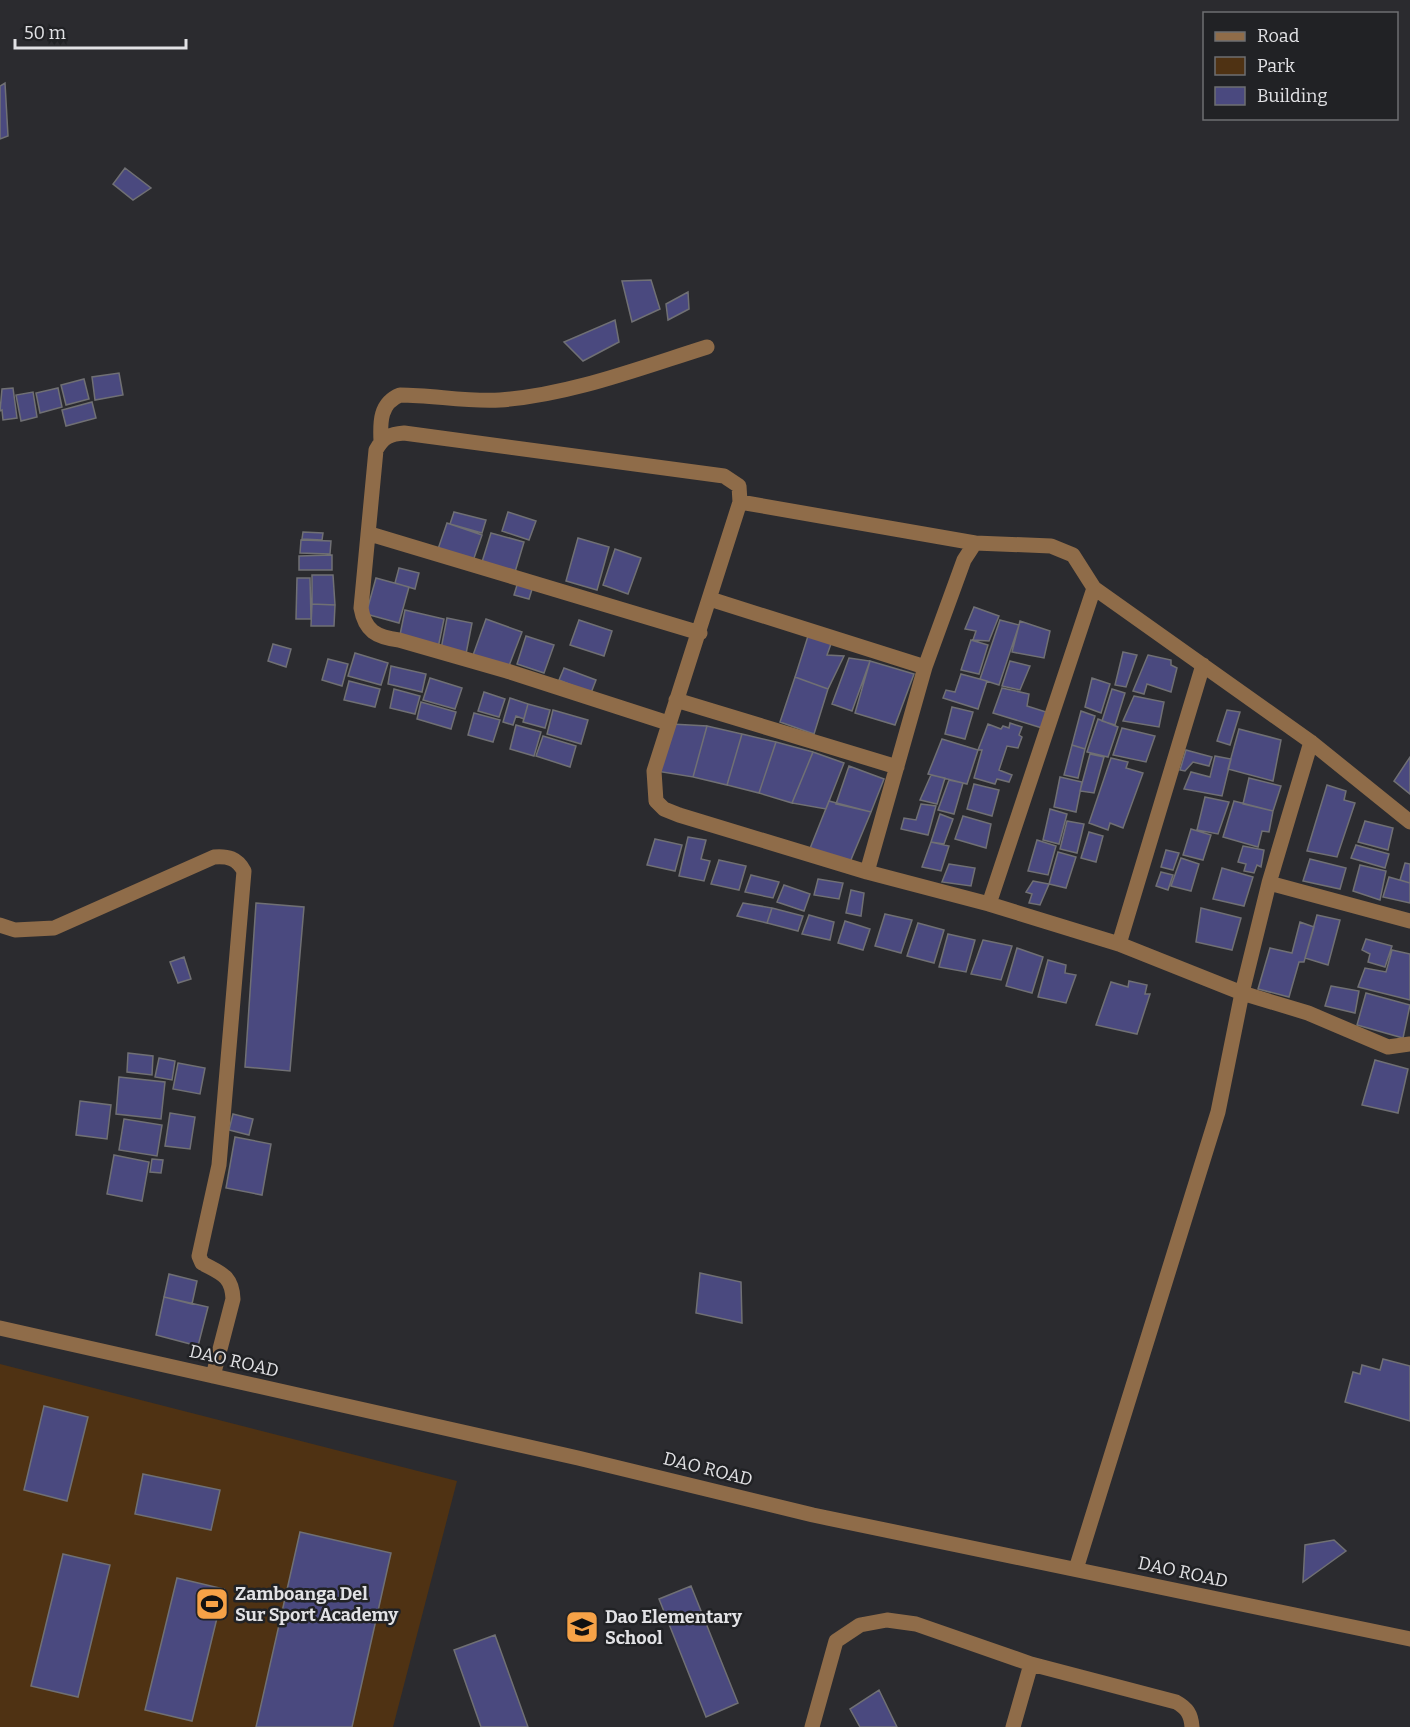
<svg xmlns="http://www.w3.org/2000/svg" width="1410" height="1727" font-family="Bitter,serif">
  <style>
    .green { fill: #4f3213 }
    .building { fill: #4a497f; stroke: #707074; stroke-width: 1.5 }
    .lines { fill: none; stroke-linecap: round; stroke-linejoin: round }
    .minor { stroke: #8f6c49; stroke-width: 15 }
    .labels { text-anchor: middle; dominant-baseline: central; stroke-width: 5; stroke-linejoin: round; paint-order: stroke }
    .street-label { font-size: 18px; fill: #e2e2e5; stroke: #212225 }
    .poi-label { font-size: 18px; font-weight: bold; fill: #e2e2e5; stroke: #212225; text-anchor: start }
  </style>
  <rect width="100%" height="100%" fill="#2b2b2f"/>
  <path class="green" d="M0,1364L457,1481L393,1727H0Z"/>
  <path class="building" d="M5,83L8,136L0,139V86Z
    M125,168L151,188L133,200L113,184Z
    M651,280L660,309L632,322L622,281Z
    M688,292L689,309L668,320L666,304Z
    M615,320L619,342L583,361L564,342Z
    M119,373L123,395L95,400L92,377Z
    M84,379L89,399L66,405L61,385Z
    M13,388L17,418L3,420L2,410L0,411L2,389Z
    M58,388L62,407L40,413L36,393Z
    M33,392L37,417L21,421L16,395Z
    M92,402L96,418L66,426L62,410Z
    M454,512L486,520L482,533L450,524Z
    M508,512L536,521L529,540L502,531Z
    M447,523L482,535L473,561L438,549Z
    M303,532L323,533L322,540L302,539Z
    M491,533L524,542L515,572L482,562Z
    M578,538L609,547L597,590L566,581Z
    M301,540L331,541L330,554L300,553Z
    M615,549L641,558L628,594L603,585Z
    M332,555V570H299V556Z
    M399,568L419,573L415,589L395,583Z
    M312,575H333L335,605L312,604Z
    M297,578H310L311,619H296Z
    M376,578L409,587L399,623L366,614Z
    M518,582L533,586L529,599L514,595Z
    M312,604L335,605L334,626H311Z
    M974,607L999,616L989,641L973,640L976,631L965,629Z
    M405,610L444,619L438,648L399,640Z
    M447,618L472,623L466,654L441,649Z
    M486,619L522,632L507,671L472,658Z
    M579,620L612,631L604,656L570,645Z
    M1000,620L1019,625L999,685L980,679Z
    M1020,621L1050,631L1044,658L1012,652Z
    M526,636L554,645L544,673L517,664Z
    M808,636L832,641L827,655L844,656L828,689L795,677Z
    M971,640L988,645L979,674L961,670Z
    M273,644L291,649L286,667L268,661Z
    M1123,652L1137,655L1126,687L1115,685Z
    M355,653L388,663L381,685L348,676Z
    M1148,655L1171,660V665L1177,668L1171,692L1147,684L1144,694L1133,691Z
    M849,658L870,661L852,711L832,704Z
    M328,659L348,664L342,686L322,680Z
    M870,661L914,674L895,725L855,713Z
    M1010,661L1030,666L1020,690L1002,686Z
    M391,666L426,674L422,692L388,684Z
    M564,668L596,680L591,693L559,680Z
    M961,674L987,681L978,709L943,698L946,690L955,692Z
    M795,677L828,689L814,734L780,722Z
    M430,678L462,688L455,709L423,700Z
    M1092,678L1110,684L1101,713L1085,707Z
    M349,681L380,689L375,707L344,700Z
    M1002,688L1029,694L1027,706L1046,712L1042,728L993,713Z
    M394,689L420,696L415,714L390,708Z
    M1112,689L1125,693L1115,725L1102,721Z
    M484,692L505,699L499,717L478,711Z
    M1134,696L1164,702L1159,727L1123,721Z
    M510,698L528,704L524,719L516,716L513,725L503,722Z
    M421,702L456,712L451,729L417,719Z
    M528,704L550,710L545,728L523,722Z
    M952,707L973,712L965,739L945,734Z
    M553,710L588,720L581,744L547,734Z
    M1227,710L1240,712L1230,745L1217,741Z
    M1081,711L1095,716L1085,749L1072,745Z
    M474,713L500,720L493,742L468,735Z
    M1098,719L1118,727L1108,757L1087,752Z
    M1010,723L1022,727L1019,735L1022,737L1018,748L1007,746L999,770L1012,775L1009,782L997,779L995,784L974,778L982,750H978L988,724L1001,729L1003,726L1009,728Z
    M671,724L707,726L693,777L656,771Z
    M516,725L541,732L534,756L510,749Z
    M707,726L742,734L727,785L693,777Z
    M1122,728L1155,736L1146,762L1113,755Z
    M1239,729L1281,740L1273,781L1228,769Z
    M742,734L776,742L759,793L727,785Z
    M543,736L576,746L570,767L536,756Z
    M942,739L978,750L967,784L928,774Z
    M776,742L813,752L792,803L759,793Z
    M1072,745L1085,749L1078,778L1064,775Z
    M1186,750L1212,757L1209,766L1193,762L1185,771L1180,770Z
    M813,752L844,763L826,809L792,803Z
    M1090,754L1104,757L1094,793L1080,791Z
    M1215,756L1231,759L1222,796L1184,789L1191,772L1210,777Z
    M1410,757V794L1394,781Z
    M1111,758L1128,762L1126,768L1143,773L1123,828L1110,823L1108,830L1089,823Z
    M849,766L884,779L871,812L836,804Z
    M931,775L945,778L937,804L920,800Z
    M1060,777L1082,782L1076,812L1054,807Z
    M1249,778L1281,786L1273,811L1243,804Z
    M949,780L963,783L954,814L938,810Z
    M974,784L999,790L992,816L967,809Z
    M1327,785L1346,791L1344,800L1355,803L1337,857L1307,851Z
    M1205,797L1229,802L1218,834L1197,830Z
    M829,801L871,812L850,862L809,851Z
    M1234,801L1273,811L1269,832L1262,831L1258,847L1223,837Z
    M921,804L936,806L928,835L901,829L904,818L916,820Z
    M1050,809L1067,814L1059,844L1043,840Z
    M940,814L953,819L944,844L931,842Z
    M963,816L991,824L986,848L955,839Z
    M1067,821L1084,824L1077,853L1060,849Z
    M1365,821L1393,828L1388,850L1358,842Z
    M1191,829L1211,835L1203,860L1183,855Z
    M1089,832L1103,836L1096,862L1081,858Z
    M688,837L706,840L701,859L710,861L704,881L679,876Z
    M655,839L682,845L675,871L647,865Z
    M1037,840L1056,846L1048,875L1028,871Z
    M931,842L949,846L941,871L922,867Z
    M1356,845L1389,854L1385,868L1351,858Z
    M1243,846L1264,850L1261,867L1257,865L1254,873L1244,871L1246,864L1238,862Z
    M1166,850L1179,853L1173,870L1161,867Z
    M1058,852L1076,857L1066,888L1049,884Z
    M1181,858L1199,864L1191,891L1171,886Z
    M1310,859L1346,868L1340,889L1303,881Z
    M719,860L746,866L739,890L711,884Z
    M1405,863L1410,864V883L1400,880Z
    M949,864L975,868L971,886L942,882Z
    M1360,865L1386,871L1380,900L1353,891Z
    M1222,868L1253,877L1244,906L1213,899Z
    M1161,872L1173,875L1168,890L1156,886Z
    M751,875L779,882L773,898L745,892Z
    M1389,877L1410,883V903L1383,897Z
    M818,879L843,883L839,899L814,895Z
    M1033,881L1049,884L1040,905L1029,903L1032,894L1026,892Z
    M784,885L810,894L804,911L777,902Z
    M851,890L864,893L861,916L846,913Z
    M256,903L304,907L290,1071L245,1067Z
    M743,903L772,908L767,923L737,916Z
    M772,908L803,916L798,931L767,923Z
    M1201,908L1241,918L1232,950L1196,942Z
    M885,914L912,920L901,953L875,946Z
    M809,915L834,922L830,940L802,934Z
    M1317,915L1340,920L1328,965L1305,958Z
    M845,921L870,929L863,950L838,943Z
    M1300,922L1314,927L1304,962H1299L1289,997L1258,989L1270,948L1292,953Z
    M918,923L944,930L934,963L907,956Z
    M948,934L975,940L966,972L939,967Z
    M1366,939L1392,946L1385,967L1368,962L1370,954L1362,950Z
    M983,940L1012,946L1001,980L971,974Z
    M1017,948L1043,957L1032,993L1006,986Z
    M1392,950L1410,954V1000L1358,987L1365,968L1386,972Z
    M184,957L191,979L178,983L170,962Z
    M1048,960L1066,965L1065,973L1076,975L1066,1003L1038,997Z
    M1129,981L1147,985L1145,994H1150L1137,1034L1096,1025L1111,982L1128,987Z
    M1331,986L1359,991L1355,1013L1325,1006Z
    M1366,993L1410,1005L1403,1038L1357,1025Z
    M128,1053L153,1056L152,1075L127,1072Z
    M159,1058L175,1061L172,1080L155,1077Z
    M1375,1060L1408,1069L1398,1113L1362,1105Z
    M178,1063L205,1068L200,1094L173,1089Z
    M119,1077L165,1082L161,1119L116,1114Z
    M80,1101L111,1105L107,1139L76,1135Z
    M170,1113L195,1117L190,1149L165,1146Z
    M233,1114L253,1119L249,1135L229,1130Z
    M124,1119L162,1125L157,1156L119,1150Z
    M235,1137L271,1144L262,1195L226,1188Z
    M114,1155L149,1162L142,1201L107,1194Z
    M152,1159L163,1160L161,1173L150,1172Z
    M700,1273L741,1282L742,1323L696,1313Z
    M169,1274L197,1281L192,1304L164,1297Z
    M164,1297L208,1307L198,1346L156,1335Z
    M1383,1359L1410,1366V1421L1345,1402L1353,1372L1360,1374L1362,1365L1380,1370Z
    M44,1406L88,1417L67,1501L24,1490Z
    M143,1474L220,1490L211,1530L135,1514Z
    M300,1532L391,1553L352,1727H256Z
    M1334,1540L1346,1551L1303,1582L1305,1545Z
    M63,1554L110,1565L78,1697L31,1686Z
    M177,1578L224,1589L192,1721L145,1710Z
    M691,1586L738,1703L706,1717L659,1599Z
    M495,1635L528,1727H481L454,1650Z
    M879,1690L897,1727H860L850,1709Z"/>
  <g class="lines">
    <path class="minor" d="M381,441C380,422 380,403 400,395C433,395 466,402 500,400C570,395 640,368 707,347
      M370,534L700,633
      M975,543L740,502L654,771L656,801L664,809L679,815L867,872L989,904L1119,944L1242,993L1308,1013L1388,1047L1410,1044
      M710,599L925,667
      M676,700L897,767
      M668,723L507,671L399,640C376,637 365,631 361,608L376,450C383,437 390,434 404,433L724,476L739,486L740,502
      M867,872L925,667L964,560L975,543L1051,546L1073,555L1094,588L1311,742L1410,822
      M1269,883L1410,921
      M989,904L1094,588
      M0,925L15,930L54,928L214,857C228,856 237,858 244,871L219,1165L199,1256L202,1263C220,1273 232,1275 233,1299L213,1376
      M1119,944L1203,665
      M0,1328L578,1458L813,1515L1410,1639
      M1076,1569L1218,1112L1242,993L1269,883L1311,742
      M812,1727L836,1641L860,1625L887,1620L916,1624L1031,1664L1176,1702C1187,1708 1191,1714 1192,1727
      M1013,1727L1031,1664"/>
  </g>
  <defs>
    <symbol id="stadium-square" viewBox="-11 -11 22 22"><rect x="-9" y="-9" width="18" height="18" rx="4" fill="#f6a247" stroke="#212225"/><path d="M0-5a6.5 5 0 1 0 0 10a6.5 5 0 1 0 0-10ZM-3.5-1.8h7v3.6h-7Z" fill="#111"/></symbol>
    <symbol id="school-square" viewBox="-11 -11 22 22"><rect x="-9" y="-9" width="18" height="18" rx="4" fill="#f6a247" stroke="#212225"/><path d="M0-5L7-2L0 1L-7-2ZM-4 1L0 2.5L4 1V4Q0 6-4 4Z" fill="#111"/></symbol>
  </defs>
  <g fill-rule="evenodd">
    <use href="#stadium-square" x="193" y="1585" width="38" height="38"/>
    <use href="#school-square" x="563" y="1608" width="38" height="38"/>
  </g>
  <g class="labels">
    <g class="street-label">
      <text transform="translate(234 1361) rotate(13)">DAO ROAD</text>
      <text transform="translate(708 1469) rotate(14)">DAO ROAD</text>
      <text transform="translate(1183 1572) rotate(12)">DAO ROAD</text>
    </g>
    <g class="poi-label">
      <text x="235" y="1594">Zamboanga Del<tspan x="235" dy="21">Sur Sport Academy</tspan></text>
      <text x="605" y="1617">Dao Elementary<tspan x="605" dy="21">School</tspan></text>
    </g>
  </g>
  <rect x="1203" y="12" width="195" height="108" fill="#212225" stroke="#6e6f72" stroke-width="1.5"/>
  <rect x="1215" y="32" width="30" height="9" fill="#8f6c49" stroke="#6e6f72" stroke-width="1.5"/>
  <text x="1257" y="42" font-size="18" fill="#e2e2e5">Road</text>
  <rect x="1215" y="57" width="30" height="18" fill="#4f3213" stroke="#6e6f72" stroke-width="1.5"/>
  <text x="1257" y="72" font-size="18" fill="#e2e2e5">Park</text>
  <rect x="1215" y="87" width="30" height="18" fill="#4a497f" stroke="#6e6f72" stroke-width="1.5"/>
  <text x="1257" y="102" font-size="18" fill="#e2e2e5">Building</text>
  <path d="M15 39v9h171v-9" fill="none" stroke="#e2e2e5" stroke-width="3"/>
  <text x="24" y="39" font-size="18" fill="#e2e2e5" stroke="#212225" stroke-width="4.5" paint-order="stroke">50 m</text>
</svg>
